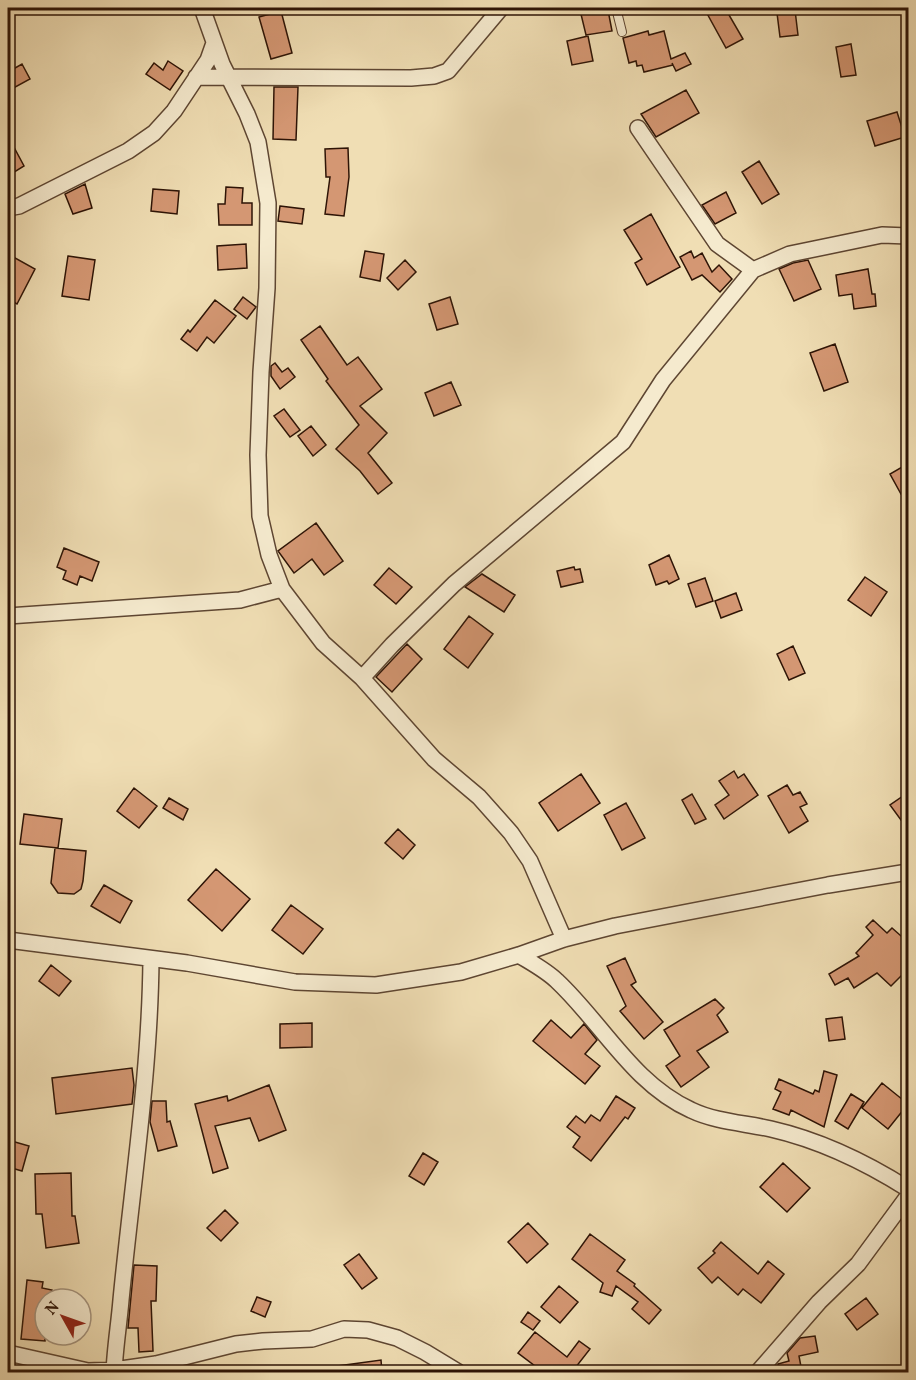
<svg xmlns="http://www.w3.org/2000/svg" width="916" height="1380" font-family="Vollkorn,serif">
  <style>
    .building { fill: #d49773; stroke: #2e1406; stroke-width: 1.5 }
    .lines { fill: none; stroke-linecap: round; stroke-linejoin: round }
    .lane-casing { stroke: #5e4632; stroke-width: 10 }
    .street-casing { stroke: #5e4632; stroke-width: 18 }
    .lane { stroke: #f5eace; stroke-width: 8 }
    .street { stroke: #f5eace; stroke-width: 15 }
  </style>
  <rect width="100%" height="100%" fill="#f0deb4"/>
  <filter id="stains"><feTurbulence type="fractalNoise" baseFrequency=".00333" numOctaves="4"/><feColorMatrix values="0 0 0 0 .2 0 0 0 0 .09 0 0 0 0 .02 0 0 0 .5 -.17"/></filter>
  <radialGradient id="worn" r=".72"><stop offset=".6" stop-color="#630" stop-opacity="0"/><stop offset="1" stop-color="#630" stop-opacity=".3"/></radialGradient>
  <path class="building" d="M592,8H595L596,12L608,10L612,31L586,35L580,10Z
    M704,8H725L743,39L726,48Z
    M795,10L798,35L780,37L777,13Z
    M281,11L292,53L271,59L259,17Z
    M648,31L649,35L664,31L671,59L685,53L691,64L676,71L672,63L673,65L644,72L642,65L637,66L636,61L629,63L623,38Z
    M588,36L593,61L572,65L567,41Z
    M851,44L856,75L841,77L836,47Z
    M168,61L183,71L170,90L146,74L154,63L163,70Z
    M22,64L30,79L8,91V72Z
    M274,87H298L296,140L273,139Z
    M686,90L699,113L656,137L641,114Z
    M897,112L905,137L875,146L867,121Z
    M8,136L24,166L8,176Z
    M348,148L349,177L344,216L325,214L330,177H326L325,149Z
    M759,161L779,194L762,204L742,172Z
    M85,184L92,208L73,214L65,194Z
    M226,187L243,188L242,203H252V225H219L218,204H225Z
    M153,189L179,191L177,214L151,211Z
    M726,192L736,213L715,224L702,205Z
    M280,206L304,209L302,224L278,221Z
    M651,214L680,267L647,285L635,263L642,259L624,230Z
    M246,244L247,268L218,270L217,246Z
    M365,251L384,254L380,281L360,277Z
    M691,251L694,258L702,253L712,272L719,265L732,279L720,292L702,275L692,280L680,257Z
    M8,254L35,269L17,304L8,299Z
    M68,256L95,260L89,300L62,296Z
    M405,260L416,272L398,290L387,278Z
    M808,260L821,289L794,301L779,269L793,263Z
    M868,269L872,294H875L876,306L854,309L852,294L839,296L836,275Z
    M243,297L256,307L247,319L234,309Z
    M450,297L458,324L437,330L429,304Z
    M215,300L236,316L214,343L207,337L197,351L181,339L188,330L190,332Z
    M320,326L347,365L358,357L382,389L360,406L387,433L368,453L392,483L378,494L360,471L336,449L359,425L326,381L328,379L301,340Z
    M835,344L848,382L824,391L810,353Z
    M275,363L282,372L288,368L295,377L280,389L271,376V366Z
    M451,382L461,405L434,416L425,393Z
    M284,409L300,430L290,437L274,416Z
    M311,426L326,445L313,456L298,436Z
    M909,463V490L901,494L890,474Z
    M316,523L343,561L324,575L312,559L294,573L278,551Z
    M64,548L99,562L92,581L80,576L77,585L63,579L66,571L57,567Z
    M669,555L679,579L669,584L667,581L656,585L649,565Z
    M574,567L575,570L580,569L583,582L561,587L557,571Z
    M389,568L412,587L396,604L374,585Z
    M482,574L515,595L504,612L465,587Z
    M865,577L887,592L871,616L848,600Z
    M705,578L713,601L696,607L688,584Z
    M736,593L742,610L721,618L715,601Z
    M469,616L493,634L468,668L444,649Z
    M407,644L422,659L392,692L376,677Z
    M793,646L805,673L789,680L777,654Z
    M734,771L738,778L744,774L758,795L724,819L715,805L729,795L719,781Z
    M581,774L600,803L558,831L539,803Z
    M787,785L793,795L800,792L807,804L800,807L808,821L789,833L768,796Z
    M134,788L157,806L139,828L117,811Z
    M909,792V831L890,805Z
    M692,794L706,819L695,824L682,800Z
    M169,798L188,809L183,820L163,808Z
    M626,803L645,838L622,850L604,815Z
    M24,814L62,819L58,848L20,844Z
    M398,829L415,845L403,859L385,843Z
    M55,848L86,851L83,881L81,889L74,894L58,893L51,883Z
    M216,869L250,899L222,931L188,900Z
    M104,885L132,901L120,923L91,906Z
    M291,905L323,929L303,954L272,930Z
    M873,920L887,933L892,928L909,943V968L891,986L877,973L854,988L848,978L835,985L829,974L859,956L856,953L873,935L866,927Z
    M625,958L636,982L631,985L663,1022L644,1039L620,1011L626,1006L607,966Z
    M51,965L71,981L59,996L39,981Z
    M715,999L724,1008L717,1015L728,1032L697,1051L709,1067L681,1087L666,1066L680,1056L664,1030Z
    M842,1017L845,1039L829,1041L826,1019Z
    M551,1020L571,1038L584,1024L597,1040L585,1054L600,1066L585,1084L533,1041Z
    M312,1023V1047L280,1048V1024Z
    M132,1068L134,1085L132,1104L56,1114L52,1078Z
    M824,1071L837,1075L824,1127L791,1110L789,1115L773,1109L781,1092L775,1089L779,1079L813,1094L815,1090L819,1092Z
    M882,1083L908,1104L888,1129L862,1108Z
    M269,1085L286,1130L259,1141L250,1118L215,1126L228,1168L213,1173L195,1104L227,1096L228,1101Z
    M851,1094L864,1102L848,1129L835,1121Z
    M616,1096L635,1108L628,1119L625,1117L591,1161L573,1147L580,1137L567,1127L576,1116L585,1123L591,1115L600,1121Z
    M152,1101H166L167,1122L170,1121L177,1146L158,1151L150,1122Z
    M8,1140L29,1146L22,1171L8,1167Z
    M423,1153L438,1162L424,1185L409,1176Z
    M783,1163L810,1188L787,1212L760,1187Z
    M71,1173L72,1216H75L79,1243L46,1248L42,1214H36L35,1174Z
    M225,1210L238,1223L221,1241L207,1228Z
    M528,1223L548,1244L527,1263L508,1242Z
    M590,1234L625,1260L617,1271L635,1284L634,1286L661,1310L649,1324L632,1309L638,1302L616,1286L612,1296L600,1292L603,1283L572,1259Z
    M721,1242L758,1274L768,1261L784,1274L761,1303L743,1289L738,1295L718,1277L712,1283L698,1268L715,1253L713,1251Z
    M359,1254L377,1278L362,1289L344,1265Z
    M134,1265L157,1266L156,1301H151L153,1351L139,1352L138,1328H128Z
    M27,1280L43,1282L42,1288L52,1290L50,1299H45V1341L21,1339Z
    M559,1286L578,1302L560,1323L541,1307Z
    M257,1297L271,1302L265,1317L251,1311Z
    M866,1298L878,1314L857,1330L845,1314Z
    M528,1312L540,1321L533,1330L521,1322Z
    M535,1332L567,1357L579,1341L590,1349L572,1372H543L518,1353Z
    M815,1336L818,1352L799,1356L802,1372H780L778,1364L789,1361L787,1353L800,1338Z
    M381,1360L382,1372H339L338,1366Z"/>
  <g class="lines">
    <defs>
      <path id="lane" d="M616,8L622,32"/>
      <path id="street" d="M202,8L222,64L247,114L258,142L268,203L267,288L261,372L258,455L260,516L269,555L282,589L323,643L362,678L434,759L479,797L511,833L530,861L564,939
        M196,77L411,78L434,76L448,71L501,8
        M638,128L717,244L753,270
        M8,208L19,206L128,151L154,133L174,111L208,60L214,43
        M8,616L240,600L282,589
        M362,678L392,645L454,584L623,442L663,380L753,270L790,254L882,235L908,236
        M8,940L187,963L295,982L376,985L461,972L519,955L564,939L615,926L828,885L908,872
        M519,955C532,963 547,971 557,981C602,1023 633,1084 691,1110C716,1122 745,1123 771,1129C819,1140 867,1163 908,1189
        M8,1353L88,1371L114,1370L156,1364L236,1344L263,1341L312,1339L344,1329L368,1330L397,1338L425,1352L458,1372
        M114,1372C115,1348 119,1324 121,1300C132,1186 150,1073 151,959
        M758,1372L819,1302L858,1264L908,1196"/>
    </defs>
    <use href="#lane" class="lane-casing"/>
    <use href="#street" class="street-casing"/>
    <use href="#lane" class="lane"/>
    <use href="#street" class="street"/>
  </g>
  <rect width="916" height="1380" fill="none" stroke="#f0deb4" stroke-width="30"/>
  <rect x="9" y="9" width="898" height="1362" fill="none" stroke="#2e1406" stroke-width="3"/>
  <rect x="15" y="15" width="886" height="1350" fill="none" stroke="#2e1406" stroke-width="1.5"/>
  <g transform="translate(63 1317) rotate(310)"><circle r="28" fill="#f5eace" stroke="#a5947e" stroke-width="1.5"/>
  <path d="M0-4.5L10 22L0 15L-10 22Z" fill="#8f2418"/>
  <text y="-9" font-size="16" font-weight="bold" text-anchor="middle" fill="#2e1406">N</text>
  </g>
  <rect width="100%" height="100%" filter="url(#stains)"/>
  <rect width="100%" height="100%" fill="url(#worn)"/>
</svg>
